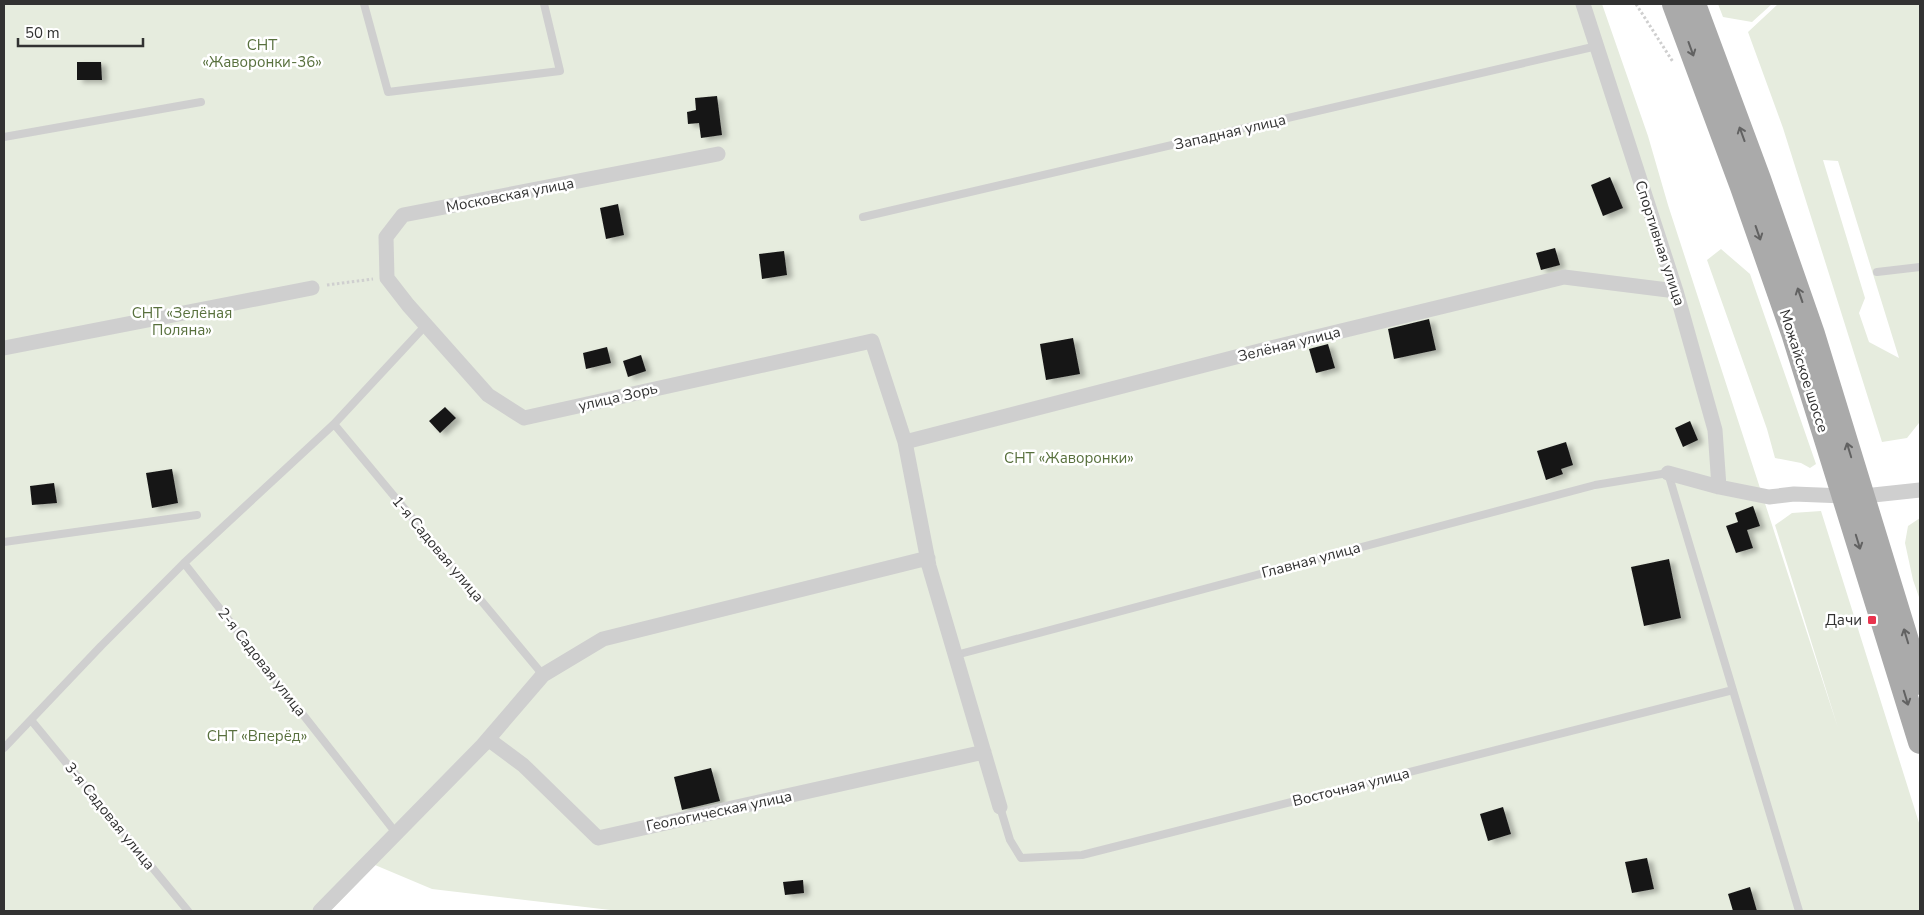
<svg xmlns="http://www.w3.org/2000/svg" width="1924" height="915" font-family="'Nunito Sans',sans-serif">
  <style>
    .green { fill: #e6ecde; fill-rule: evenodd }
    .building { fill: #191919; filter: url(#shadow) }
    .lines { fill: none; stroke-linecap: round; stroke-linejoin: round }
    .path { stroke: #cfcfcf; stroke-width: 3; stroke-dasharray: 2.5 2.5; stroke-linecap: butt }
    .service { stroke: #cfcfcf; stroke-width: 8 }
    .minor { stroke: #cfcfcf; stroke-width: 15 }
    .primary { stroke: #aaa; stroke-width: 24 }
    .oneway { stroke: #626262 }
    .poi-dot { fill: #e9344e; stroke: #fff; stroke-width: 2 }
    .labels { text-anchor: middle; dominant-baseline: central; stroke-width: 5; stroke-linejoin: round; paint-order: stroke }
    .park-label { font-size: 15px; fill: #58703d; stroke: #fff }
    .street-label { font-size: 15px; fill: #323232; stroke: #fff }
    .poi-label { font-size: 15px; fill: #323232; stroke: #fff; text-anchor: end }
  </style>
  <defs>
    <filter id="shadow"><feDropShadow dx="5.5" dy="3" stdDeviation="2.5" flood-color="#0004"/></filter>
  </defs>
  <rect width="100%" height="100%" fill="#fff"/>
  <path class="green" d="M4,4H1602L1648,136L1668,205L1838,728L1775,525L1792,513L1821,511L1920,826V911H619L432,889L375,865L330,911H4Z
    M1718,4H1772L1752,22L1723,17Z
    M1778,4H1920V427L1919,423L1907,438L1882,442L1783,128L1748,32ZM1823,160L1838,161L1899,358L1869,342L1859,313L1865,298Z
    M1721,249L1750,274L1816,464L1810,468L1801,463L1775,458L1767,429L1707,260Z
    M1920,518V600L1913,580L1905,543L1908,526Z"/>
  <path class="building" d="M77,62H101L102,80H77Z
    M717,96L722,135L701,138L699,123L688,124L687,112L696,110L695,98Z
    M1610,177L1623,208L1603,216L1591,185Z
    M618,204L624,235L606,239L600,208Z
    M1555,248L1560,265L1541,270L1536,253Z
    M784,251L787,275L762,279L759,254Z
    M1429,319L1436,350L1394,359L1388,329Z
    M1073,338L1080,374L1046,380L1040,344Z
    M1328,344L1335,368L1316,373L1309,349Z
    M607,347L611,363L586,369L583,353Z
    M641,355L646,371L628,377L623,361Z
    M445,407L456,418L440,433L429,421Z
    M1690,421L1698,440L1683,447L1675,428Z
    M1566,442L1573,465L1561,469L1563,474L1546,480L1537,451Z
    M172,469L178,503L152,508L146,473Z
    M54,483L57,503L32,505L30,486Z
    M1753,506L1760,526L1747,530L1753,548L1736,553L1726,526L1738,522L1735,513Z
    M1669,559L1681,618L1644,626L1631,567Z
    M711,768L720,801L682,810L674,777Z
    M1503,807L1511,834L1488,841L1480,814Z
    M1647,858L1654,889L1632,893L1625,862Z
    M803,880L804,893L785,895L783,882Z
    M1750,887L1757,911H1733L1728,894Z"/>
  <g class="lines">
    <path class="path" d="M1636,4L1673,62
      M327,285L373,279"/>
    <path class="service" d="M364,4L388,92L560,71L544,4
      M4,137L201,102
      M863,217L1597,46
      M1877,272L1920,267
      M334,424L543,675
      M4,542L197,515
      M184,563L396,833
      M956,655L1595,485L1668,473L1799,911
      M31,720L188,911
      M4,748L101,646L184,563L334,424L426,325
      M1000,807L1010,840L1021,858L1082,855L1733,690"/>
    <path class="minor" d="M1583,4L1676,291L1715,430L1719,487
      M718,154L403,215L386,237L387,278L408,305L488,395L524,418L872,341L905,442L929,566L1000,807
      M4,348L312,288
      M905,442L1263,350L1564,277L1676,291
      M1668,473L1719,487L1769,497L1794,494L1844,496
      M1864,496L1920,490
      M488,739L523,765L598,838L984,752
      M320,911L483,745L543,675L603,639L928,558"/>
    <path class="primary" d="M1674,4L1742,187L1793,333L1920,742
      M1694,4L1759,179L1813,334L1920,683"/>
  </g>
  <defs><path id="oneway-shaft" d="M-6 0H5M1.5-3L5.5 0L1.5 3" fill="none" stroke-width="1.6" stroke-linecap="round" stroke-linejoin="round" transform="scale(1.25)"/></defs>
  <g class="oneway">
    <use href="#oneway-shaft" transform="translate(1691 49) rotate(70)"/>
    <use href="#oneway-shaft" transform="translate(1742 134) rotate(-110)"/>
    <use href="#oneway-shaft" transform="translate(1758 233) rotate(71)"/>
    <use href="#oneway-shaft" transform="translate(1800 295) rotate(-109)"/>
    <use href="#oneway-shaft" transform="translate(1849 450) rotate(-107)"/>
    <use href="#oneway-shaft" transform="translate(1858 542) rotate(73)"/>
    <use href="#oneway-shaft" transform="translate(1906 636) rotate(-107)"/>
    <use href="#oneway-shaft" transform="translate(1906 698) rotate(73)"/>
  </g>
  <rect class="poi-dot" x="1867" y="615" width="10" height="10" rx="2.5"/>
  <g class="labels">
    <g class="park-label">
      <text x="262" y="45">СНТ<tspan x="262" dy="17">«Жаворонки-36»</tspan></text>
      <text x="182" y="313">СНТ «Зелёная<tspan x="182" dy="17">Поляна»</tspan></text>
      <text x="1069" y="458">СНТ «Жаворонки»</text>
      <text x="257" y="736">СНТ «Вперёд»</text>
    </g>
    <g class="street-label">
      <text transform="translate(1230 132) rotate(-13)">Западная улица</text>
      <text transform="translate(510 195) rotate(-11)">Московская улица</text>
      <text transform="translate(1660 243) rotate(72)">Спортивная улица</text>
      <text transform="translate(1289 344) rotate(-14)">Зелёная улица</text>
      <text transform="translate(1804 371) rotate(72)">Можайское шоссе</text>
      <text transform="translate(618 397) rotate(-13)">улица Зорь</text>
      <text transform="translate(438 549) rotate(50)">1-я Садовая улица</text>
      <text transform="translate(1311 560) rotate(-15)">Главная улица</text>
      <text transform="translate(262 662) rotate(52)">2-я Садовая улица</text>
      <text transform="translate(1351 787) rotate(-14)">Восточная улица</text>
      <text transform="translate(719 811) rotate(-12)">Геологическая улица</text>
      <text transform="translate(110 816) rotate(51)">3-я Садовая улица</text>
    </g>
    <g class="poi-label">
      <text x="1862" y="620">Дачи</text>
    </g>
  </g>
  <rect width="1924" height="915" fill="none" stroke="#323232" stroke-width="10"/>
  <path d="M18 38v8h125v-8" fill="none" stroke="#323232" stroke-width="2.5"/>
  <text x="25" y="38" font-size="15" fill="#323232" stroke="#ffffff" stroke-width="4" paint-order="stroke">50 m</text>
</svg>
